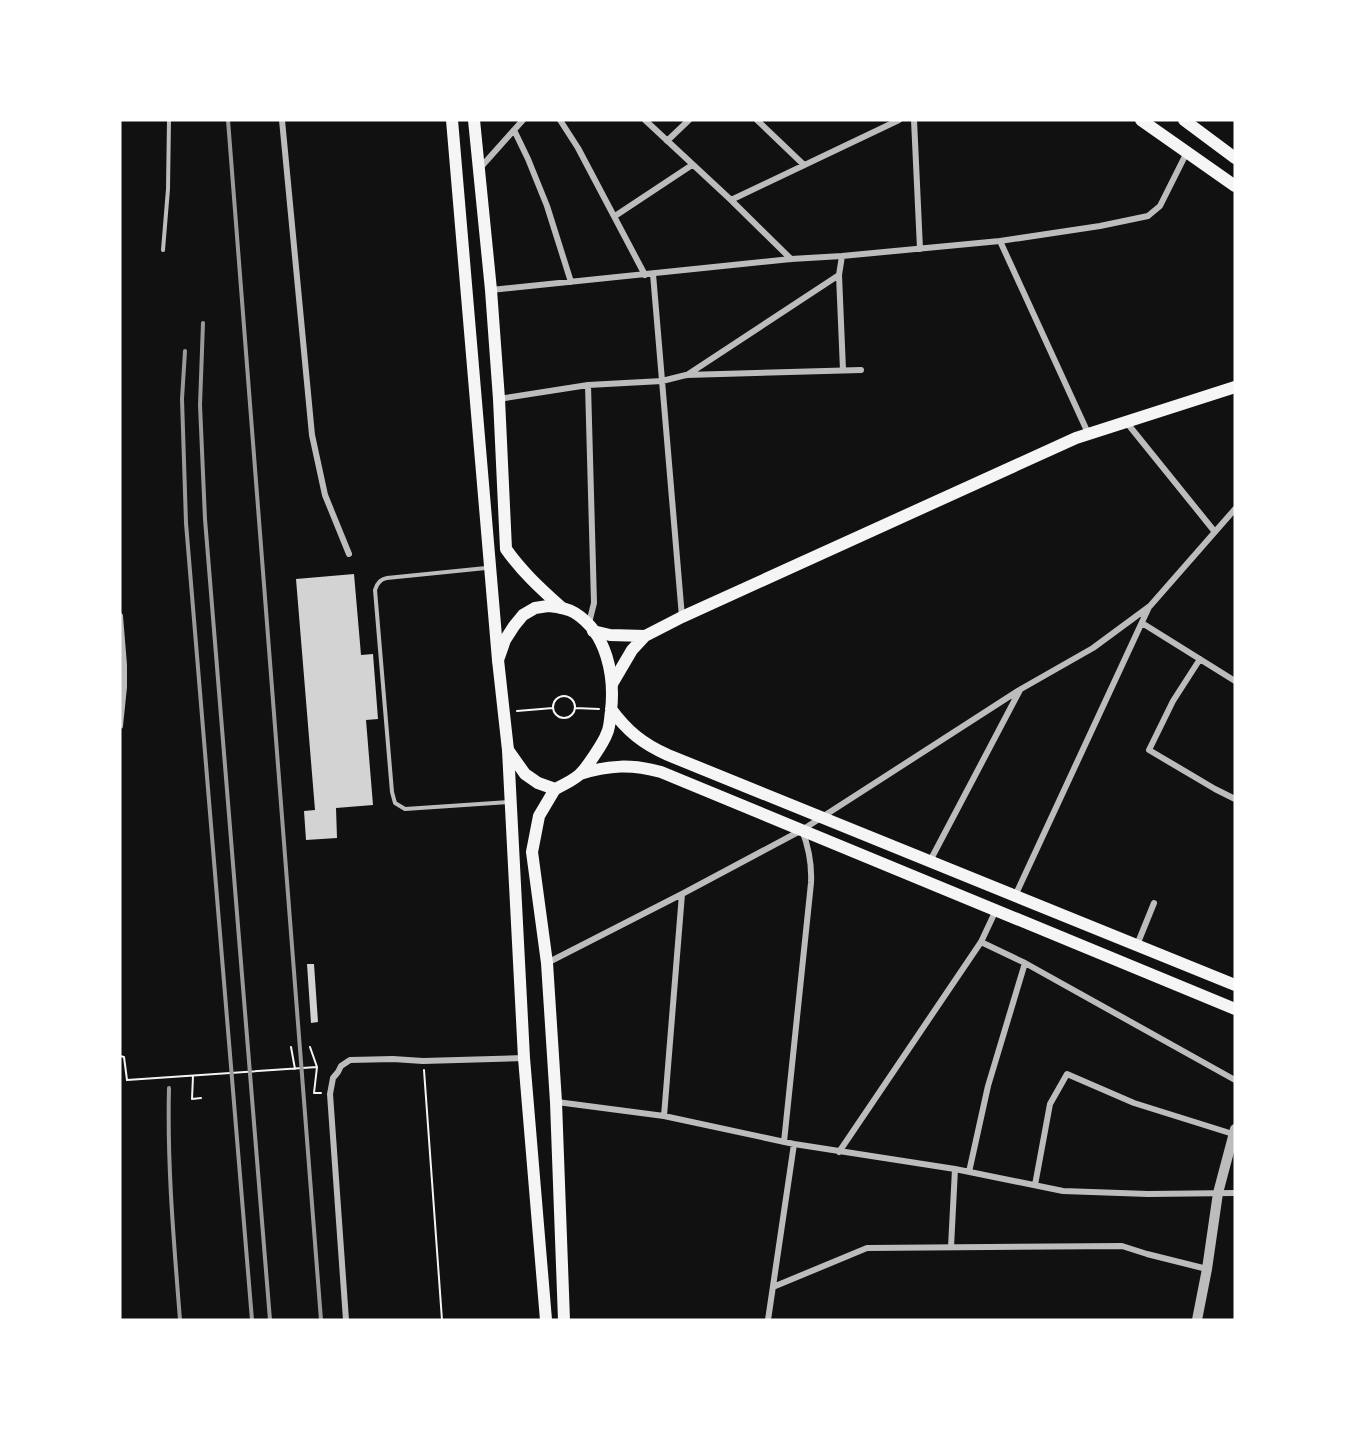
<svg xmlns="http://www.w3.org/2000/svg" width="1355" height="1440" font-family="Rubik,sans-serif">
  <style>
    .building { fill: #d3d3d3 }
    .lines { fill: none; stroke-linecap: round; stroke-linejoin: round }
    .path { stroke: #f5f5f5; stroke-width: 2 }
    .service { stroke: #bcbcbc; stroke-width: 4 }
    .minor { stroke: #bcbcbc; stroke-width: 6 }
    .tertiary { stroke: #bcbcbc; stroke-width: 10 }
    .secondary { stroke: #f5f5f5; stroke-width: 12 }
    .primary { stroke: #f5f5f5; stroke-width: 12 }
    .rail { stroke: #9a9a9a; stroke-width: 4 }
  </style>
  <rect width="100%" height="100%" fill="#111"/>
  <path class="building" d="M354,574L361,655L373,654L378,719L366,720L373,805L336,808L337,838L306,840L304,811L315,810L296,579Z
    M307,964H314L318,1022L311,1023Z"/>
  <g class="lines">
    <path class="path" d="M553 707a11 11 0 1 1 22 0a11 11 0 1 1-22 0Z
      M575,708L599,709
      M517,711L553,708
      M291,1047L295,1069
      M310,1047L317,1067L314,1093H321
      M120,1056L124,1057L127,1080L317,1067
      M424,1070L442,1320
      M193,1076L192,1099L201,1098"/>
    <path class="service" d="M163,250L168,189L169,120
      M486,568L387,578C380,579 377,583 375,590L392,792L395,803L405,809L509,802"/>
    <path class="minor" d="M282,120L312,435L325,495L349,554
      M560,120L578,148L645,275
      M645,120L731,200L791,259
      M757,120L804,165
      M914,120L920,249
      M514,130L528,159L547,206L571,282
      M667,141L689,120
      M481,167L523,120
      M731,200L899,120
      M615,216L692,165
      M1000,241L1100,226L1148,216L1160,206L1187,152
      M842,256L839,275L843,370
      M653,274L682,617
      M491,290L791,259L842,256L1000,241L1088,433
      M687,375L839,275
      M588,385L594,603L589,623
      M499,399L588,385L662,381L686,375L861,370
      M1127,423L1215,532
      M120,616L124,665V687
      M1142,623L1235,681
      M1200,659L1173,701L1149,750L1215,789L1235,799
      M120,726L124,687L121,688
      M930,861L1020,690
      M1015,896L1149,607
      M1137,945L1154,903
      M547,963L682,894L802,830L1021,689L1093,648L1150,606L1235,509
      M1025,963L1235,1080
      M557,1102L664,1116L794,1144L955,1169L1063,1191L1148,1194L1235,1193
      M664,1116L682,894
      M784,1142L811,883C812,864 809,848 802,830
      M839,1152L981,942L996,910
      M969,1172L988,1086L1025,963L981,942
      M1035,1185L1050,1104L1067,1074L1134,1103L1233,1134
      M951,1247L955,1169
      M773,1287L867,1248L1122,1246L1147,1254L1207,1269
      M346,1320L330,1094L333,1078L338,1072L341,1066L350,1060L393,1059L423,1061L524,1058
      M768,1320L794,1144"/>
    <path class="tertiary" d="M1197,1320L1207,1269L1218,1193L1235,1129"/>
    <path class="secondary" d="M452,120L498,660
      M474,120L491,290L499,399L506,549C522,572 541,589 562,608
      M1141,120L1235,186
      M1184,120L1235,158
      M593,631L610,635L645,636
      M612,684L632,650L645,636L682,617L1076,438L1235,387
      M508,750L524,1058L546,1320
      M555,789L539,816L532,852L547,963L556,1102L564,1320"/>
    <path class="primary" d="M548,606C557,607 567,608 575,613C607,633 615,676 611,711C610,718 610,727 607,733C604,742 586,769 579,775C572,781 563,785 555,789L538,783L525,774L508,750L498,660L505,640L514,626L523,615L535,608Z
      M611,709C627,731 643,744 668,755L1235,985
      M580,774C610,765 631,764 661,772L1235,1009"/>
    <path class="rail" d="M228,120L321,1320
      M203,323L200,405L205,519L270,1320
      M185,351L182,399L186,523L252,1320
      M169,1088C167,1166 174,1243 180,1320"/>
  </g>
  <rect width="1355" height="1440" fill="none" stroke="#ffffff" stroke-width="243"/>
</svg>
